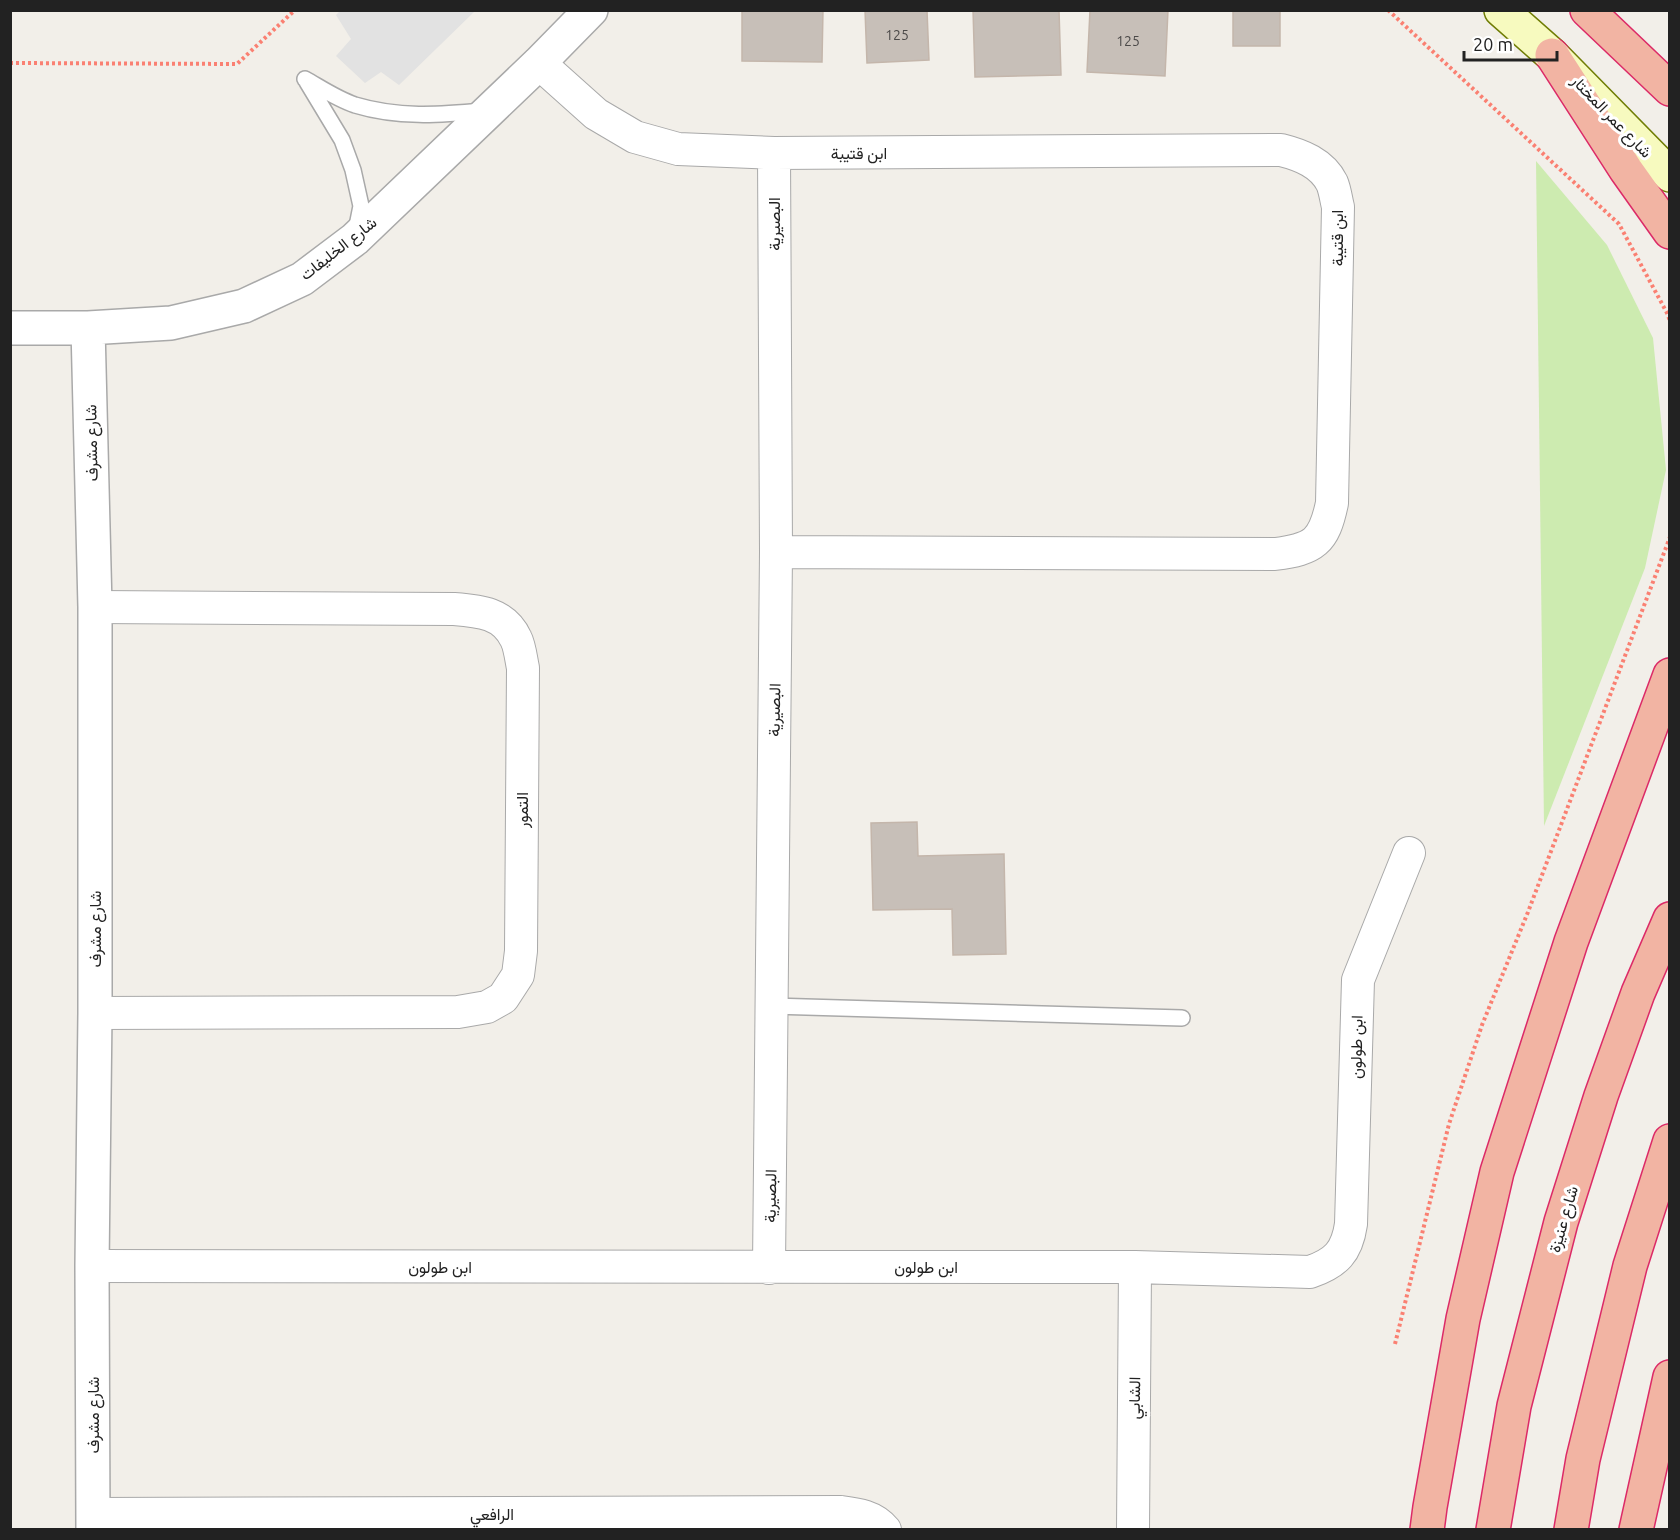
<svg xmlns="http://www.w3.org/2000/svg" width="1680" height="1540" font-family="Ubuntu,Vazirmatn,sans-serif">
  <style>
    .grass { fill: #cdebb0 }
    .parking { fill: #e2e2e2 }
    .building { fill: #c7bfb8; stroke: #c4b6ab; stroke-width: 1.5 }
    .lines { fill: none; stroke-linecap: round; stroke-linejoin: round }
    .service-casing { stroke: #a9a9a9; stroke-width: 18 }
    .minor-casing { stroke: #a9a9a9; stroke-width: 34 }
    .tertiary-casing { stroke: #a9a9a9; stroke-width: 36 }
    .secondary-casing { stroke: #707d05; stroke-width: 36 }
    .trunk-casing { stroke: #dc2a67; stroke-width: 36 }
    .path { stroke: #fa8072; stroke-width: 4; stroke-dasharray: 3 3; stroke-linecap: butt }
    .service { stroke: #fff; stroke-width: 15 }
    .minor { stroke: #fff; stroke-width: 32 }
    .tertiary { stroke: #fff; stroke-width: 33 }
    .secondary { stroke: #f7fabf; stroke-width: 33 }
    .trunk { stroke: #f2b4a3; stroke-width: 33 }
    .labels { text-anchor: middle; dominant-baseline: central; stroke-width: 6; stroke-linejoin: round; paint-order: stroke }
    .number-label { font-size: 14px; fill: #4b4948 }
    .street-label { font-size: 16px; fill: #222; stroke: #fff }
  </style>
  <rect width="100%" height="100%" fill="#f2efe9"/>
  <path class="grass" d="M1536,161L1607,245L1653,338L1666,470L1645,568L1544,826Z"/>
  <path class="parking" d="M340,11V10L475,11L399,85L381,72L365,83L336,56L351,39L336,15Z"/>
  <path class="building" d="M742,10H823L822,62L742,61Z
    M865,10H927L929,60L867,63Z
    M973,10H1059L1061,75L975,77Z
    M1090,10H1168L1165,76L1087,72Z
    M1233,10H1280V46H1233Z
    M917,822L918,856L1004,854L1006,954L953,955L952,909L873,910L871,823Z"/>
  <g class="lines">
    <defs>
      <path id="service" d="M305,79C321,88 337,99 355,105C398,118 439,115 483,111
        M307,82L342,140L353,170L361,206L356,231
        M772,1006L1182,1018"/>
      <path id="minor" d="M539,63L596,114L635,137L678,149L774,153L1281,150C1301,155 1322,163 1332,183C1335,190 1336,199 1338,207L1332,503C1324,542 1314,549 1275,554L776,552
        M95,607L454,609C480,611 504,613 516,639C520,647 521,659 523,668L521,951L518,975L503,998L487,1007L458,1012L95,1013
        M92,1266L1135,1267L1310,1272C1336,1263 1347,1252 1351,1224L1358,980L1409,853
        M769,1268L776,552L774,153
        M93,1514L841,1512C857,1514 874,1516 885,1530
        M1133,1530L1135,1267"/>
      <path id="tertiary" d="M10,328H88L171,323L244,306L302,279L355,239L539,63L591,10
        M88,328L95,607V1013L92,1266L93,1530"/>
      <path id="secondary" d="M1501,10L1552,55L1670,175"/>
      <path id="trunk" d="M1587,10L1670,89
        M1552,55L1626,170L1670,232
        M1427,1530L1430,1507L1463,1319L1497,1172L1571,942L1670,675
        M1493,1530L1514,1406L1561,1222L1601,1096L1638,993L1670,919
        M1571,1530L1583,1459L1630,1266L1670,1141
        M1636,1530L1670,1377"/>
    </defs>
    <use href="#service" class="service-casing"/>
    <use href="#minor" class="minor-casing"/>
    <use href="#tertiary" class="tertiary-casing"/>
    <use href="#secondary" class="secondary-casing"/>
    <use href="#trunk" class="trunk-casing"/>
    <path class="path" d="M1388,10L1619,224L1667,313L1670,321
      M10,63L237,64L295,10
      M1395,1344L1449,1124L1482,1025L1528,912L1670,537"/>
    <use href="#service" class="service"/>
    <use href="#minor" class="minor"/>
    <use href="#tertiary" class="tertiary"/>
    <use href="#secondary" class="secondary"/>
    <use href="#trunk" class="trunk"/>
  </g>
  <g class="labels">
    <g class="number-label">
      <text x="897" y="35">125</text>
      <text x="1128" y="41">125</text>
    </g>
    <g class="street-label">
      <text transform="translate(1612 116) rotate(46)">شارع عمر المختار</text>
      <text x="859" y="153">ابن قتيبة</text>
      <text transform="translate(774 224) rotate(-90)">البصيرية</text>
      <text transform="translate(1337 238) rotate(-90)">ابن قتيبة</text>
      <text transform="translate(338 248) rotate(-38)">شارع الخليفات</text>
      <text transform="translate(91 443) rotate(-91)">شارع مشرف</text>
      <text transform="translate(774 710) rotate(-89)">البصيرية</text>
      <text transform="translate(522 810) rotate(-90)">التمور</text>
      <text transform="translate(95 929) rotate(-90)">شارع مشرف</text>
      <text transform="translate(1356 1047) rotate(-89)">ابن طولون</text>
      <text transform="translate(770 1196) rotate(-89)">البصيرية</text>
      <text transform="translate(1563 1219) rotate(-74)">شارع عنيزة</text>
      <text x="440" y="1267">ابن طولون</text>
      <text x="926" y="1267">ابن طولون</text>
      <text transform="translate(1134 1398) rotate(-89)">الشابي</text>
      <text transform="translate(93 1415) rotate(-90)">شارع مشرف</text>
      <text x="492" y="1514">الرافعي</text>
    </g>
  </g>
  <rect width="1680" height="1540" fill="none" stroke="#222222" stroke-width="24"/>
  <path d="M1464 51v9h93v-9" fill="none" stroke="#222222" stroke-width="3"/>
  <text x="1473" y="51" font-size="18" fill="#222222" stroke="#ffffff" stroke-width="4.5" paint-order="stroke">20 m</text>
</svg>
